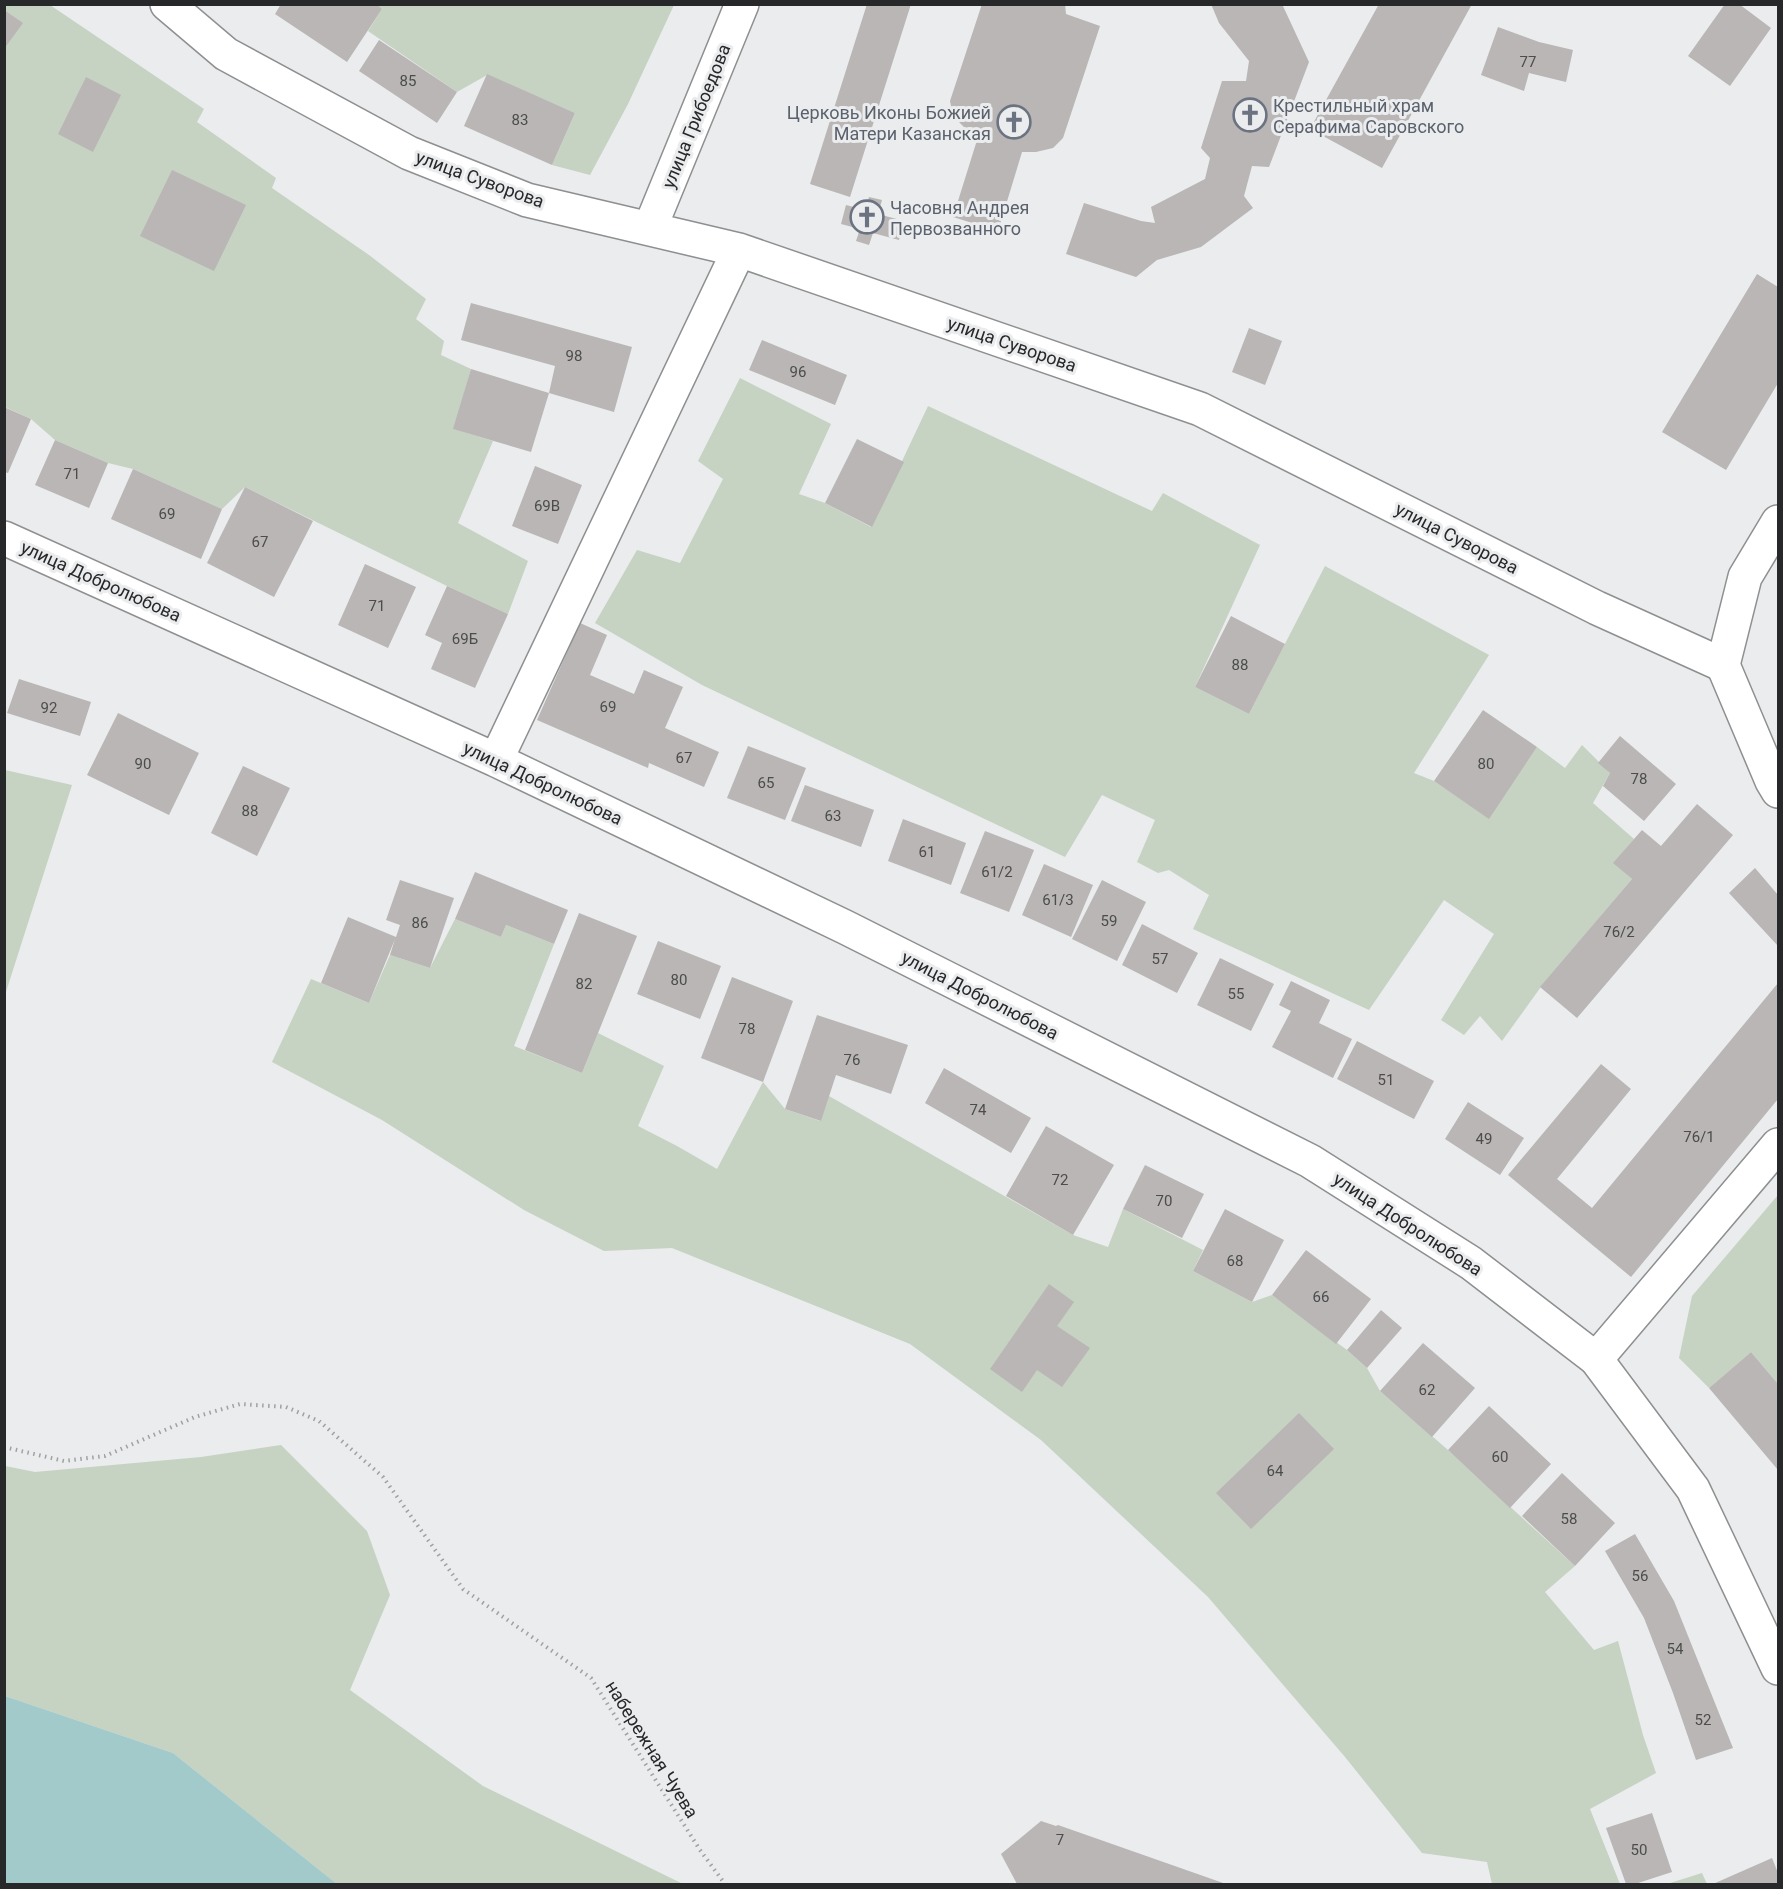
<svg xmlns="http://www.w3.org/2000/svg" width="1783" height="1889" font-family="Roboto,sans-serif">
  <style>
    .green { fill: #c6d2c2 }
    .water { fill: #a2caca }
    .building { fill: #b9b6b5 }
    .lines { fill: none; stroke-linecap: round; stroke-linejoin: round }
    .street-casing { stroke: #8d8f90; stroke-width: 36 }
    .secondary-casing { stroke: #8d8f90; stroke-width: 36 }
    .path { stroke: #9fa1a2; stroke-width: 4; stroke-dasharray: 1.5 4.5; stroke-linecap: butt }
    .street { stroke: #fff; stroke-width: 33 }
    .secondary { stroke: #fff; stroke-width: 33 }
    .labels { text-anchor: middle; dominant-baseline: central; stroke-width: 6; stroke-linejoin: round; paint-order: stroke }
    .number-label { font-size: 15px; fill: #4c4c4c }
    .worship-label { font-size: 18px; fill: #5b616d; stroke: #eaeced; text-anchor: start }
    .street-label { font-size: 18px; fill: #272829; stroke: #eaeced }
  </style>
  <rect width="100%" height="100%" fill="#eaeced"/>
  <path class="green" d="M5,5H50L204,109L197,122L276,178L272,188L369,255L426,299L416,319L444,341L441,355L471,369L454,429L493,441L458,523L528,561L508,614L447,586L245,487L222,509L133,469L108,463L55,440L31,419L5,407Z
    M376,5H674L628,104L590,175L552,165L575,113L487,75L457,92L368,31L382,9Z
    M740,378L831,424L799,494L825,503L871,527L928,406L1152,511L1163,493L1260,545L1195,687L1249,714L1325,566L1489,655L1414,773L1434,781L1489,818L1537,747L1565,768L1582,745L1610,773L1593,803L1634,839L1614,863L1632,879L1543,984L1502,1041L1480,1016L1464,1035L1441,1020L1494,934L1444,900L1369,1010L1193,929L1209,895L1169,870L1158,873L1137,862L1155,820L1102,795L1065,857L702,685L595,623L637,550L680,563L723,479L698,461Z
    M5,770L72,785L5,995L4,770Z
    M455,919L501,937L506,925L554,944L514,1046L582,1073L598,1033L664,1066L638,1126L677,1146L717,1169L763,1082L785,1109L820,1121L829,1096L1073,1235L1108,1247L1123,1209L1203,1250L1193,1271L1252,1302L1272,1295L1347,1350L1367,1368L1380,1391L1448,1450L1575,1566L1545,1592L1594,1650L1618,1641L1643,1735L1656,1773L1590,1809L1620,1884H1492L1487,1862L1422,1853L1345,1757L1208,1597L1041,1440L910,1344L672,1248L604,1251L524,1210L382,1120L272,1062L311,979L369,1003L390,955L430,968Z
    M1778,1195V1384L1751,1352L1709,1388L1679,1358L1692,1296Z
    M281,1445L367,1531L390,1595L350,1690L483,1786L683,1884H337L173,1753L5,1696V1466L35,1472L201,1457Z
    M1702,1873L1707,1884H1667Z"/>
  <path class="water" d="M5,1696L173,1753L337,1884H5Z"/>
  <path class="building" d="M281,4H376L382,9L347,62L275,14Z
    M867,4H911L850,197L810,184Z
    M982,4H1065L1066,14L1100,26L1063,138L1053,148L1036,152H1022L998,231L953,217L978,137L966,129L953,116L950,101Z
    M1211,4H1282L1309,62L1269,167L1252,166L1244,196L1253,208L1201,247L1157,260L1136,277L1066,254L1084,203L1141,221L1155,223L1151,207L1205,179L1210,158L1201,148L1222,81H1246L1249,61L1219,23Z
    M1379,4H1472L1382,168L1310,129Z
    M1725,4H1739L1771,28L1730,86L1688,56Z
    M4,10L23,23L4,49Z
    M1498,27L1539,42L1573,50L1566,82L1529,73L1524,91L1481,75Z
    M379,40L457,92L437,123L359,71Z
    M487,74L575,113L552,165L464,126Z
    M86,77L121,95L93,152L58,134Z
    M172,170L246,205L214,271L140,236Z
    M869,197L882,200L878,214L904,221L899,240L873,233L869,245L856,241L860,229L841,224L846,205L865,210Z
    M1757,274L1778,287V383L1726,470L1662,432Z
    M471,303L632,347L614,412L549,393L555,366L461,340Z
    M1249,328L1282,341L1265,385L1232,372Z
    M762,340L847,375L835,405L749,370Z
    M471,369L549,393L531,452L453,429Z
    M4,407L31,419L8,473L4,472Z
    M857,439L904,462L872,527L825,503Z
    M55,440L108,463L89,508L35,485Z
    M535,466L582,485L558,544L512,526Z
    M133,469L222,509L201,559L111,519Z
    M245,487L313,521L274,597L207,563Z
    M365,564L416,587L388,648L338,625Z
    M447,586L508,614L475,688L431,669L442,643L425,635Z
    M1231,616L1285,644L1249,714L1195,687Z
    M580,623L607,635L590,675L634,694L644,670L683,687L665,728L719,752L704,787L649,763L648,768L537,720Z
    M19,679L91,702L80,736L7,713Z
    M1483,710L1537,747L1489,819L1434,781Z
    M118,713L199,753L169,815L87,775Z
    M1620,736L1676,784L1644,821L1603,786L1610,773L1598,763Z
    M748,746L806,768L785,820L727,798Z
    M243,766L290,788L257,856L211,833Z
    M805,785L874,810L861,847L791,821Z
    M1697,804L1733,835L1577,1018L1540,987L1632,879L1613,863L1634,839L1642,830L1661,846Z
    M903,819L966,843L951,885L888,861Z
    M985,831L1034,850L1009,912L960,893Z
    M1044,864L1093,885L1071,937L1022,915Z
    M1755,868L1778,895V946L1729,893Z
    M475,872L568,910L554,944L506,925L501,937L455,919Z
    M400,880L454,898L430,968L390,955L395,939L369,1003L321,983L348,917L396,937L400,925L386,920Z
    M1102,880L1146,902L1117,961L1072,939Z
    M579,913L637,936L582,1073L525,1050Z
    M1142,924L1198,953L1177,993L1122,965Z
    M658,941L721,966L700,1019L637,994Z
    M1220,958L1274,984L1251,1031L1197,1005Z
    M732,977L793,1001L763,1082L701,1058Z
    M1291,981L1330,1000L1319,1023L1352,1039L1333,1078L1272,1047L1291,1011L1279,1005Z
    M1778,983V1099L1631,1277L1508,1175L1601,1064L1631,1089L1557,1179L1592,1208Z
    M817,1015L908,1045L891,1094L836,1075L821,1121L785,1109Z
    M1357,1041L1434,1081L1414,1119L1337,1079Z
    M944,1068L1031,1118L1011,1153L925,1103Z
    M1468,1102L1524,1138L1500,1175L1445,1139Z
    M1046,1126L1114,1165L1073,1235L1006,1196Z
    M1145,1165L1204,1194L1182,1238L1123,1209Z
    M1225,1209L1284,1240L1252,1302L1193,1271Z
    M1306,1250L1371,1299L1336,1344L1272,1295Z
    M1049,1284L1074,1302L1057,1326L1090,1348L1062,1387L1037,1370L1022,1392L990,1369Z
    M1381,1310L1402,1328L1367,1368L1347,1350Z
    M1423,1343L1475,1388L1432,1437L1380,1391Z
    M1751,1352L1778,1384V1470L1709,1388Z
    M1489,1406L1551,1464L1510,1508L1448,1450Z
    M1299,1413L1334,1449L1251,1529L1216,1493Z
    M1562,1473L1615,1523L1575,1566L1522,1516Z
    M1635,1534L1674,1601L1733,1748L1696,1760L1673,1693L1644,1618L1605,1551Z
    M1652,1813L1672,1872L1635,1884H1626L1606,1828Z
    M1041,1821L1056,1826L1058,1825L1226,1884H1017L1001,1854Z
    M1772,1858L1778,1873V1884H1713Z"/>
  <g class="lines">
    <defs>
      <path id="street" d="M167,4L226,54L409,153L527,200L739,250L1200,409L1597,608L1723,665
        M650,228L742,4
        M4,538L496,760L845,927L1310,1161L1471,1263L1596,1359
        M496,760L739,250"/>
      <path id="secondary" d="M1778,522L1745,577L1723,665L1772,781L1778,791
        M1778,1145L1596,1359L1693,1489L1778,1668"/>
    </defs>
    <use href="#street" class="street-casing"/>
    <use href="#secondary" class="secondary-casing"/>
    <path class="path" d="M4,1447L64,1461L105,1456L195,1417L240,1404L286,1407L319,1421L383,1477L463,1589L591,1678L700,1850L725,1884"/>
    <use href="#street" class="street"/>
    <use href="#secondary" class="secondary"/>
  </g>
  <defs>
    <symbol id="church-ring" viewBox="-11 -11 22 22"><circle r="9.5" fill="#eaeced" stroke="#6b7280" stroke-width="1.5"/><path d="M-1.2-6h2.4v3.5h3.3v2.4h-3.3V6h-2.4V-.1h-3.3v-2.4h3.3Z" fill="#6b7280"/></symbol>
  </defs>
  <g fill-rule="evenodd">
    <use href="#church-ring" x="1231" y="96" width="38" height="38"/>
    <use href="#church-ring" x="995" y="103" width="38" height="38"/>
    <use href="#church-ring" x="848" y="198" width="38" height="38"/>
  </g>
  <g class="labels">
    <g class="number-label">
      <text x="1528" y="62">77</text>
      <text x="408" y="81">85</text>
      <text x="520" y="120">83</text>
      <text x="574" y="356">98</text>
      <text x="798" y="372">96</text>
      <text x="72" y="474">71</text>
      <text x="547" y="506">69В</text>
      <text x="167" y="514">69</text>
      <text x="260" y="542">67</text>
      <text x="377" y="606">71</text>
      <text x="465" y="639">69Б</text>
      <text x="1240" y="665">88</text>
      <text x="608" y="707">69</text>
      <text x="49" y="708">92</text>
      <text x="684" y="758">67</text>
      <text x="143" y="764">90</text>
      <text x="1486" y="764">80</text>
      <text x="1639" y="779">78</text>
      <text x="766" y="783">65</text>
      <text x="250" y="811">88</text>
      <text x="833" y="816">63</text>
      <text x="927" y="852">61</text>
      <text x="997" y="872">61/2</text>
      <text x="1058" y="900">61/3</text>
      <text x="1109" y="921">59</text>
      <text x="420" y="923">86</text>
      <text x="1619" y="932">76/2</text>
      <text x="1160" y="959">57</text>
      <text x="679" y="980">80</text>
      <text x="584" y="984">82</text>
      <text x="1236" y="994">55</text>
      <text x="747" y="1029">78</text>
      <text x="852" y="1060">76</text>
      <text x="1386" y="1080">51</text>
      <text x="978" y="1110">74</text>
      <text x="1699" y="1137">76/1</text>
      <text x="1484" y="1139">49</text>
      <text x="1060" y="1180">72</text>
      <text x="1164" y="1201">70</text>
      <text x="1235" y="1261">68</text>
      <text x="1321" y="1297">66</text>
      <text x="1427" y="1390">62</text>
      <text x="1500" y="1457">60</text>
      <text x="1275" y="1471">64</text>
      <text x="1569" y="1519">58</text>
      <text x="1640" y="1576">56</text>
      <text x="1675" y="1649">54</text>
      <text x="1703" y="1720">52</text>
      <text x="1060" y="1840">7</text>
      <text x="1639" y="1850">50</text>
    </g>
    <g class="worship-label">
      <text x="1273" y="105">Крестильный храм<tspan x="1273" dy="21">Серафима Саровского</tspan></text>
      <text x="991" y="112" text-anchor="end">Церковь Иконы Божией<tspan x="991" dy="21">Матери Казанская</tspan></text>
      <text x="890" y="207">Часовня Андрея<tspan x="890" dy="21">Первозванного</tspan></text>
    </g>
    <g class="street-label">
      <text transform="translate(696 116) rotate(-68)">улица Грибоедова</text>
      <text transform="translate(480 179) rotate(20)">улица Суворова</text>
      <text transform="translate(1012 344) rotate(19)">улица Суворова</text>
      <text transform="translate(1457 538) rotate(27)">улица Суворова</text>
      <text transform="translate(101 581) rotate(24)">улица Добролюбова</text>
      <text transform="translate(543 783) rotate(25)">улица Добролюбова</text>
      <text transform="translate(980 995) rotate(27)">улица Добролюбова</text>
      <text transform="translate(1408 1224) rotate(33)">улица Добролюбова</text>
      <text transform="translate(652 1749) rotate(58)">набережная Чуева</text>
    </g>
  </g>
  <rect width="1783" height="1889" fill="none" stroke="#272829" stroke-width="12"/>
</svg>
